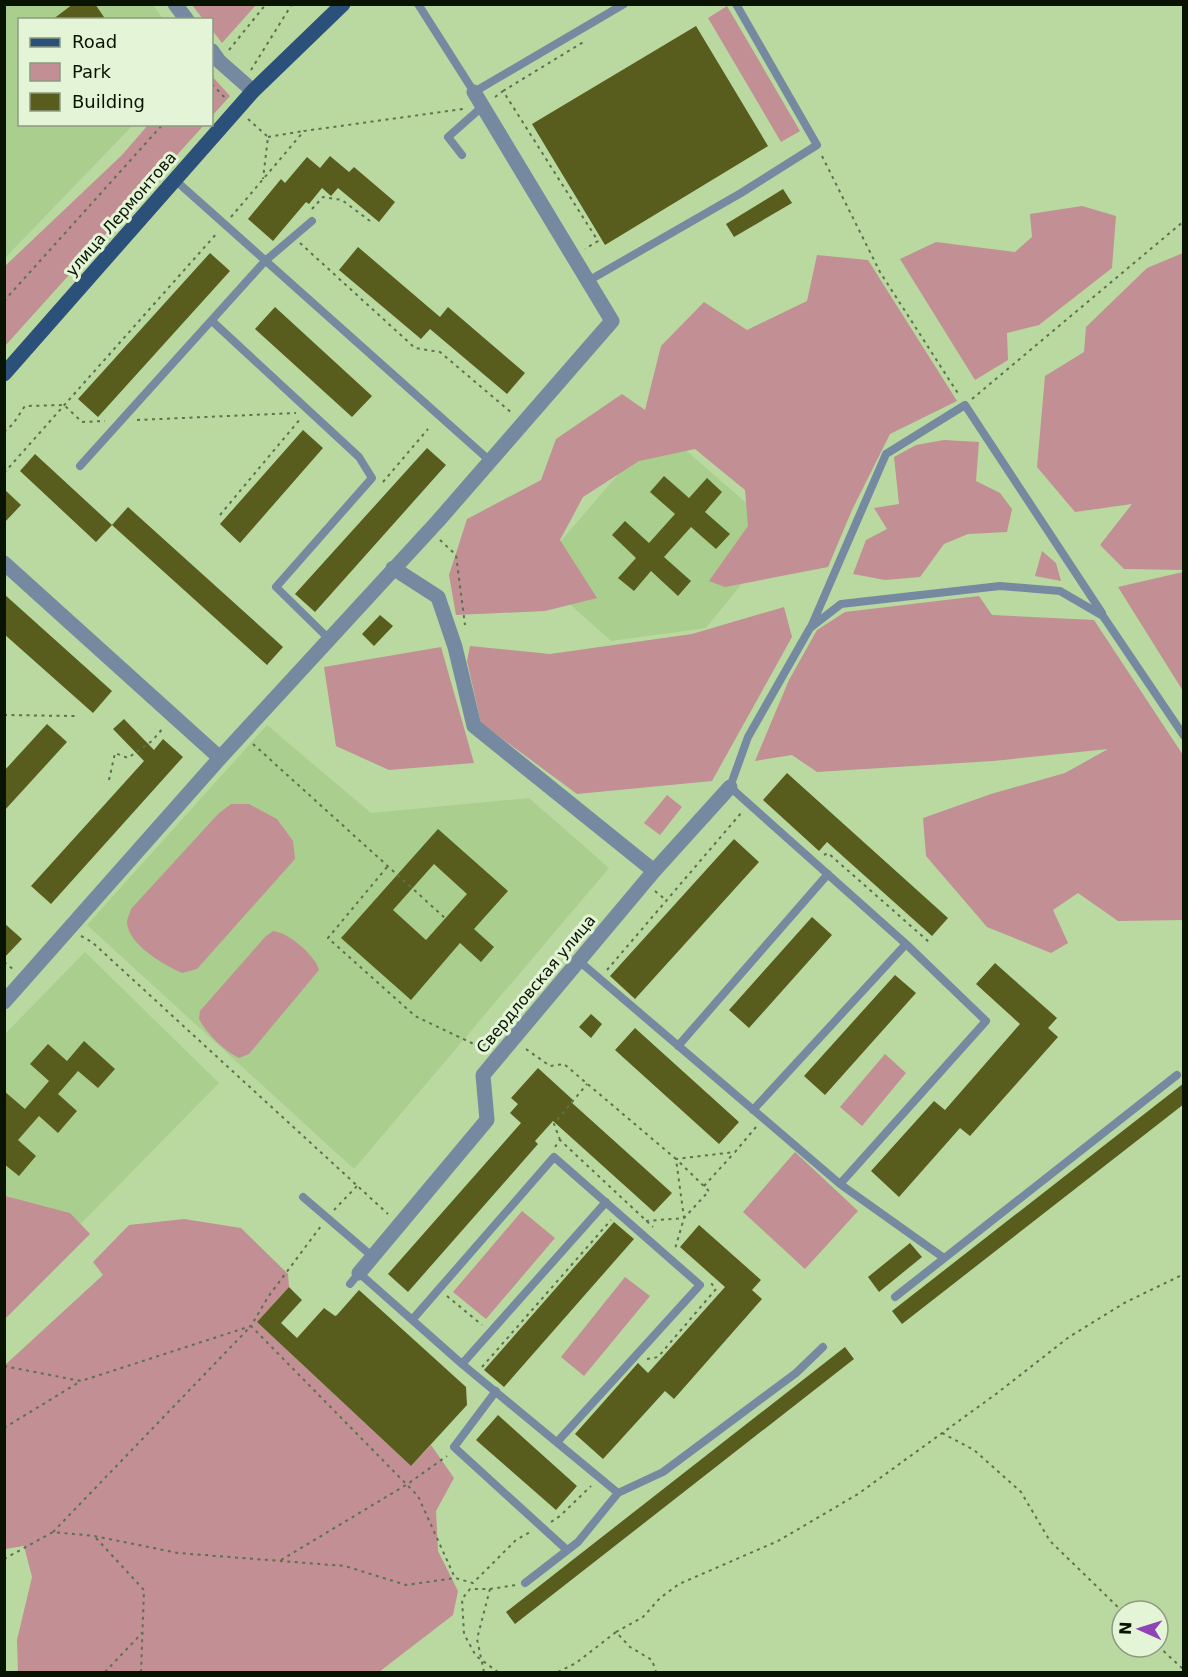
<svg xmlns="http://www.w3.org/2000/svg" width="1188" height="1677" font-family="'DejaVu Sans',sans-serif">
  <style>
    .built { fill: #aace8e }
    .green { fill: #c18f94 }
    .building { fill: #585c1d; fill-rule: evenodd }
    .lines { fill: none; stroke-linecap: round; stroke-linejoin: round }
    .path { stroke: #5c714d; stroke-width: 2; stroke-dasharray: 3 4.5; stroke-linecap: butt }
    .service { stroke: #758aa1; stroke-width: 8 }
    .minor { stroke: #758aa1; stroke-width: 15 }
    .primary { stroke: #2b517a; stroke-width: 15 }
    .labels { text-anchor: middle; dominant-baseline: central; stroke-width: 6; stroke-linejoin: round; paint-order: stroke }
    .street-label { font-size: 16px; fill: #081301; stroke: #e4f4d7 }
  </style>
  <rect width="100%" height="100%" fill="#b9d9a0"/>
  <path class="built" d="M5,5H153L163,19L20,20V124L133,125L5,258Z
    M659,427L782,534L706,628L611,641L534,572Z
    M267,725L371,813L529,798L609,868L354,1169L87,925Z
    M85,952L219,1083L5,1301V1034Z"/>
  <path class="green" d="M192,5H256L222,43L212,30V20L203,19Z
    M727,6L800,131L781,142L708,18Z
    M212,76L230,96L212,116Z
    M148,125H204L5,346V266L122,155Z
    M1082,206L1116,216L1112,268L1039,325L1007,333L1008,360L975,380L900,259L936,242L1015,252L1032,237L1030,214Z
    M1183,253V570L1124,569L1100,545L1132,504L1075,512L1037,467L1045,376L1084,352L1086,327L1147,268Z
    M817,255L868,260L957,401L890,434L852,510L828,567L725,587L709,581L748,526L745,490L695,449L639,461L583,497L560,540L597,598L545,611L456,615L449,575L467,519L541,480L556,439L622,394L645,410L661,346L704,302L747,330L807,301Z
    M944,440L979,442L976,481L1000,493L1012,509L1007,532L968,534L944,544L920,577L885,580L853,574L866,540L887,529L874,508L899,504L894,457L916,445Z
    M1042,551L1056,563L1061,581L1035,576Z
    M1183,572H1184L1183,691L1118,587Z
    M979,596L992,615L1094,620L1183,755V920L1118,921L1078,893L1053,910L1068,943L1051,953L987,927L926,856L923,818L991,794L1065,773L1108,749L993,761L817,772L792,755L755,761L789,680L817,630L845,612Z
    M784,607L792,637L712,781L577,794L481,723L467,661L470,646L550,654L692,634Z
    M441,647L474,763L389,770L336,746L324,667Z
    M667,795L682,807L660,835L644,823Z
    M231,804H249L277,819L293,841L295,859L197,969L182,973C164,965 129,945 127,923C127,918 130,914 131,909L218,814Z
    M273,931C288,932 316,956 319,970L249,1054L239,1058C223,1050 207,1034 199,1019L200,1011L265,937Z
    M885,1054L906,1073L862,1126L840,1107Z
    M795,1152L858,1211L805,1269L743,1212Z
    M5,1196L70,1213L90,1234L5,1319Z
    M522,1211L555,1238L486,1319L453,1292Z
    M184,1219L241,1228L288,1274L289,1287L257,1322L411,1466L431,1445L454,1478L436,1511L438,1551L458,1591L453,1615L379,1672H18L17,1640L32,1577L24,1546L5,1549V1365L103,1275L93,1262L129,1225Z
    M625,1277L650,1296L584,1376L561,1357Z"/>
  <path class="building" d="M73,4H95L106,20H52Z
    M696,26L768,146L605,245L532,124Z
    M330,156L349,172L354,167L395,202L379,222L338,188L331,196L322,188L309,204L306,202L273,241L248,219L281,179L285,183L307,157L320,168Z
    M783,189L792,203L734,237L726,224Z
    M358,247L440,317L448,307L525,373L507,394L430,329L421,339L339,270Z
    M210,253L230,271L98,417L78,399Z
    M275,307L372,396L352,417L255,329Z
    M303,430L323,448L240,543L220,524Z
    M427,448L446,465L315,612L295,594Z
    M35,454L112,525L96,542L20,471Z
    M664,476L689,498L707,478L722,492L705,512L730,534L716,549L691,527L664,557L691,581L678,596L651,571L634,591L618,578L636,558L612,535L625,521L649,543L675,514L650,492Z
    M4,489L21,505L4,523Z
    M128,507L283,647L267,665L112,525Z
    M4,594L112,691L93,713L4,634Z
    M380,615L393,626L374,646L362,634Z
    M124,719L154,750L163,739L183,757L51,904L31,886L144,761L113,729Z
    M47,724L67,742L4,811V771Z
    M787,773L948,918L932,936L827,842L819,851L763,800Z
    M438,829L508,891L474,929L494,947L481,962L460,943L411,1000L341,938ZM434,864L467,894L426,940L393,910Z
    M734,839L759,862L635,999L610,976Z
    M812,917L832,935L749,1028L729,1010Z
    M4,923L22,939L4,958Z
    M995,963L1057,1018L1048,1028L1058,1037L970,1136L960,1128L899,1197L871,1171L934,1101L945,1110L1020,1024L976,984Z
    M895,975L916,993L825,1095L804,1076Z
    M591,1014L602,1024L591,1038L579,1027Z
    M635,1028L739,1122L719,1144L615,1050Z
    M84,1041L115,1069L98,1088L78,1071L58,1094L77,1111L58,1133L39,1116L18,1140L36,1156L19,1176L4,1164V1091L25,1109L49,1081L30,1064L48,1044L67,1061Z
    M538,1068L573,1100L571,1102L672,1193L654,1212L553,1121L535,1141L538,1144L408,1292L388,1274L521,1123L510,1113L518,1104L511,1098Z
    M1184,1083V1104L902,1324L892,1311Z
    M614,1222L634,1239L504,1387L484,1370Z
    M699,1225L761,1280L752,1290L762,1299L674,1399L665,1391L603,1459L575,1434L638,1363L648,1373L725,1287L680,1247Z
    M910,1243L922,1257L879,1292L868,1277Z
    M289,1287L302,1300L281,1323L297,1338L324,1308L335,1316L337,1315L359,1290L466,1387L467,1405L411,1466L257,1322Z
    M845,1347L854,1359L515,1624L506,1612Z
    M498,1415L577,1486L556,1510L476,1440Z"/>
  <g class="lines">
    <path class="path" d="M229,50L266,4
      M251,70L292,4
      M212,84L226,99
      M503,91L585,41
      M495,97L503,91L598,241L585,249
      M248,119L268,137L263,179
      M268,137L303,131
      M822,156L880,272L959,395
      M312,209L323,197L342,200L370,221
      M231,217L304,131L463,109
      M300,243L415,348L440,352L513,414
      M4,301L163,124
      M972,399L1184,221
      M137,420L296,413
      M4,432L13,424L25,406L64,405L82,422L105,421
      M4,473L218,232
      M383,482L428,429
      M220,515L301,418
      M440,540L456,555L465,625
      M4,715L75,716
      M253,744L445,918
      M109,780L115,753L128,758L152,741L164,727
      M824,855L828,853L929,942
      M387,867L328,938L415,1016L480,1047L494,1038
      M655,891L666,900
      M81,936L92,942L388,1214
      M4,962L14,970
      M607,970L742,812
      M526,1049L550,1066L564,1064L676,1159L684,1218L675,1249
      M560,1140L554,1124L587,1084
      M555,1147L560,1140L653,1227
      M704,1186L734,1153
      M334,1210L357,1186
      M646,1221L684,1218L709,1191L676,1159L735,1152L756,1127
      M447,1296L482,1325
      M647,1359L658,1357L716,1289L711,1283
      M4,1366L81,1381L251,1326L268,1297L321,1226
      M482,1367L611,1220
      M4,1428L81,1381
      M942,1433L974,1450L1021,1492L1050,1541L1122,1611
      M551,1522L560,1516L591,1486
      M53,1532L251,1326L418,1496L455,1578
      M96,1538L144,1590L141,1672
      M4,1559L53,1532L94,1536L178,1553L345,1566L406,1585L455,1578L473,1583L516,1540L532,1531
      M281,1560L406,1485L447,1456
      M616,1632L643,1617L660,1598L679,1584L778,1541L858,1494L996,1394L1069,1337L1126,1302L1184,1274
      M1158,1646L1184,1670
      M105,1672L142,1633
      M484,1672L477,1639L490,1589
      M498,1672L476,1656L464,1634L462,1599L470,1589H490L516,1585
      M558,1672L576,1663L616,1632L630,1647L652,1660L656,1672"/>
    <path class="service" d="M418,4L474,92L624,4
      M462,155L448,137L483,106
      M175,180L489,460
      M588,281L741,193L817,145L736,4
      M212,321L359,457L372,478L276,587L329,639
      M80,466L265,261L312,221
      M811,627L886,454L965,405L1102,613
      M579,961L840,1184L944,1258
      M678,1046L828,874
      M753,1110L906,944
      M840,1184L986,1021L906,944L730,787L748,737L810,628L841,604L1000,586L1060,591L1103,616L1184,736
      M303,1197L373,1257
      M350,1284L359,1273L462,1364L618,1493
      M895,1297L1177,1075
      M412,1320L554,1157L700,1285L558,1441
      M462,1364L606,1202
      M496,1391L454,1447L567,1550
      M525,1583L578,1542L618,1493L663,1472L796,1373L823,1347"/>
    <path class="minor" d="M175,4L187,20
      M212,51L219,61L253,91
      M4,563L220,758
      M393,568L438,597L455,647L474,726L654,871
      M4,1002L220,758L438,521L612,321L474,92
      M359,1273L487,1120L483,1075L654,871L730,787"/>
    <path class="primary" d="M4,374L253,91L343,4"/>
  </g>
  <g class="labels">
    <g class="street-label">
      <text transform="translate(121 214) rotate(-49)">улица Лермонтова</text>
      <text transform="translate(536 984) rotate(-50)">Свердловская улица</text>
    </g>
  </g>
  <rect width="1188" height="1677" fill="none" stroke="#081301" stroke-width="12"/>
  <rect x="18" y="18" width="195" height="108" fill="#e4f4d7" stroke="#8c9a81" stroke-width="1.5"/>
  <rect x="30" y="38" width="30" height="9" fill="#2b517a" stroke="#8c9a81" stroke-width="1.5"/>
  <text x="72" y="48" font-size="18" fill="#081301">Road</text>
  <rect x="30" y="63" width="30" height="18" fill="#c18f94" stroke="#8c9a81" stroke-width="1.5"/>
  <text x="72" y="78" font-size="18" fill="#081301">Park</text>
  <rect x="30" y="93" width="30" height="18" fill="#585c1d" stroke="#8c9a81" stroke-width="1.5"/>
  <text x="72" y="108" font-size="18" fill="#081301">Building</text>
  <g transform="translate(1140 1629) rotate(273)"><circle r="28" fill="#e4f4d7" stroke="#8c9a81" stroke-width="1.5"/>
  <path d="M0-4.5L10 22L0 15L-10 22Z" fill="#8f44b6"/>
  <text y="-9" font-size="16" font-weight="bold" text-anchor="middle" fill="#081301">N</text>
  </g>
</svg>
